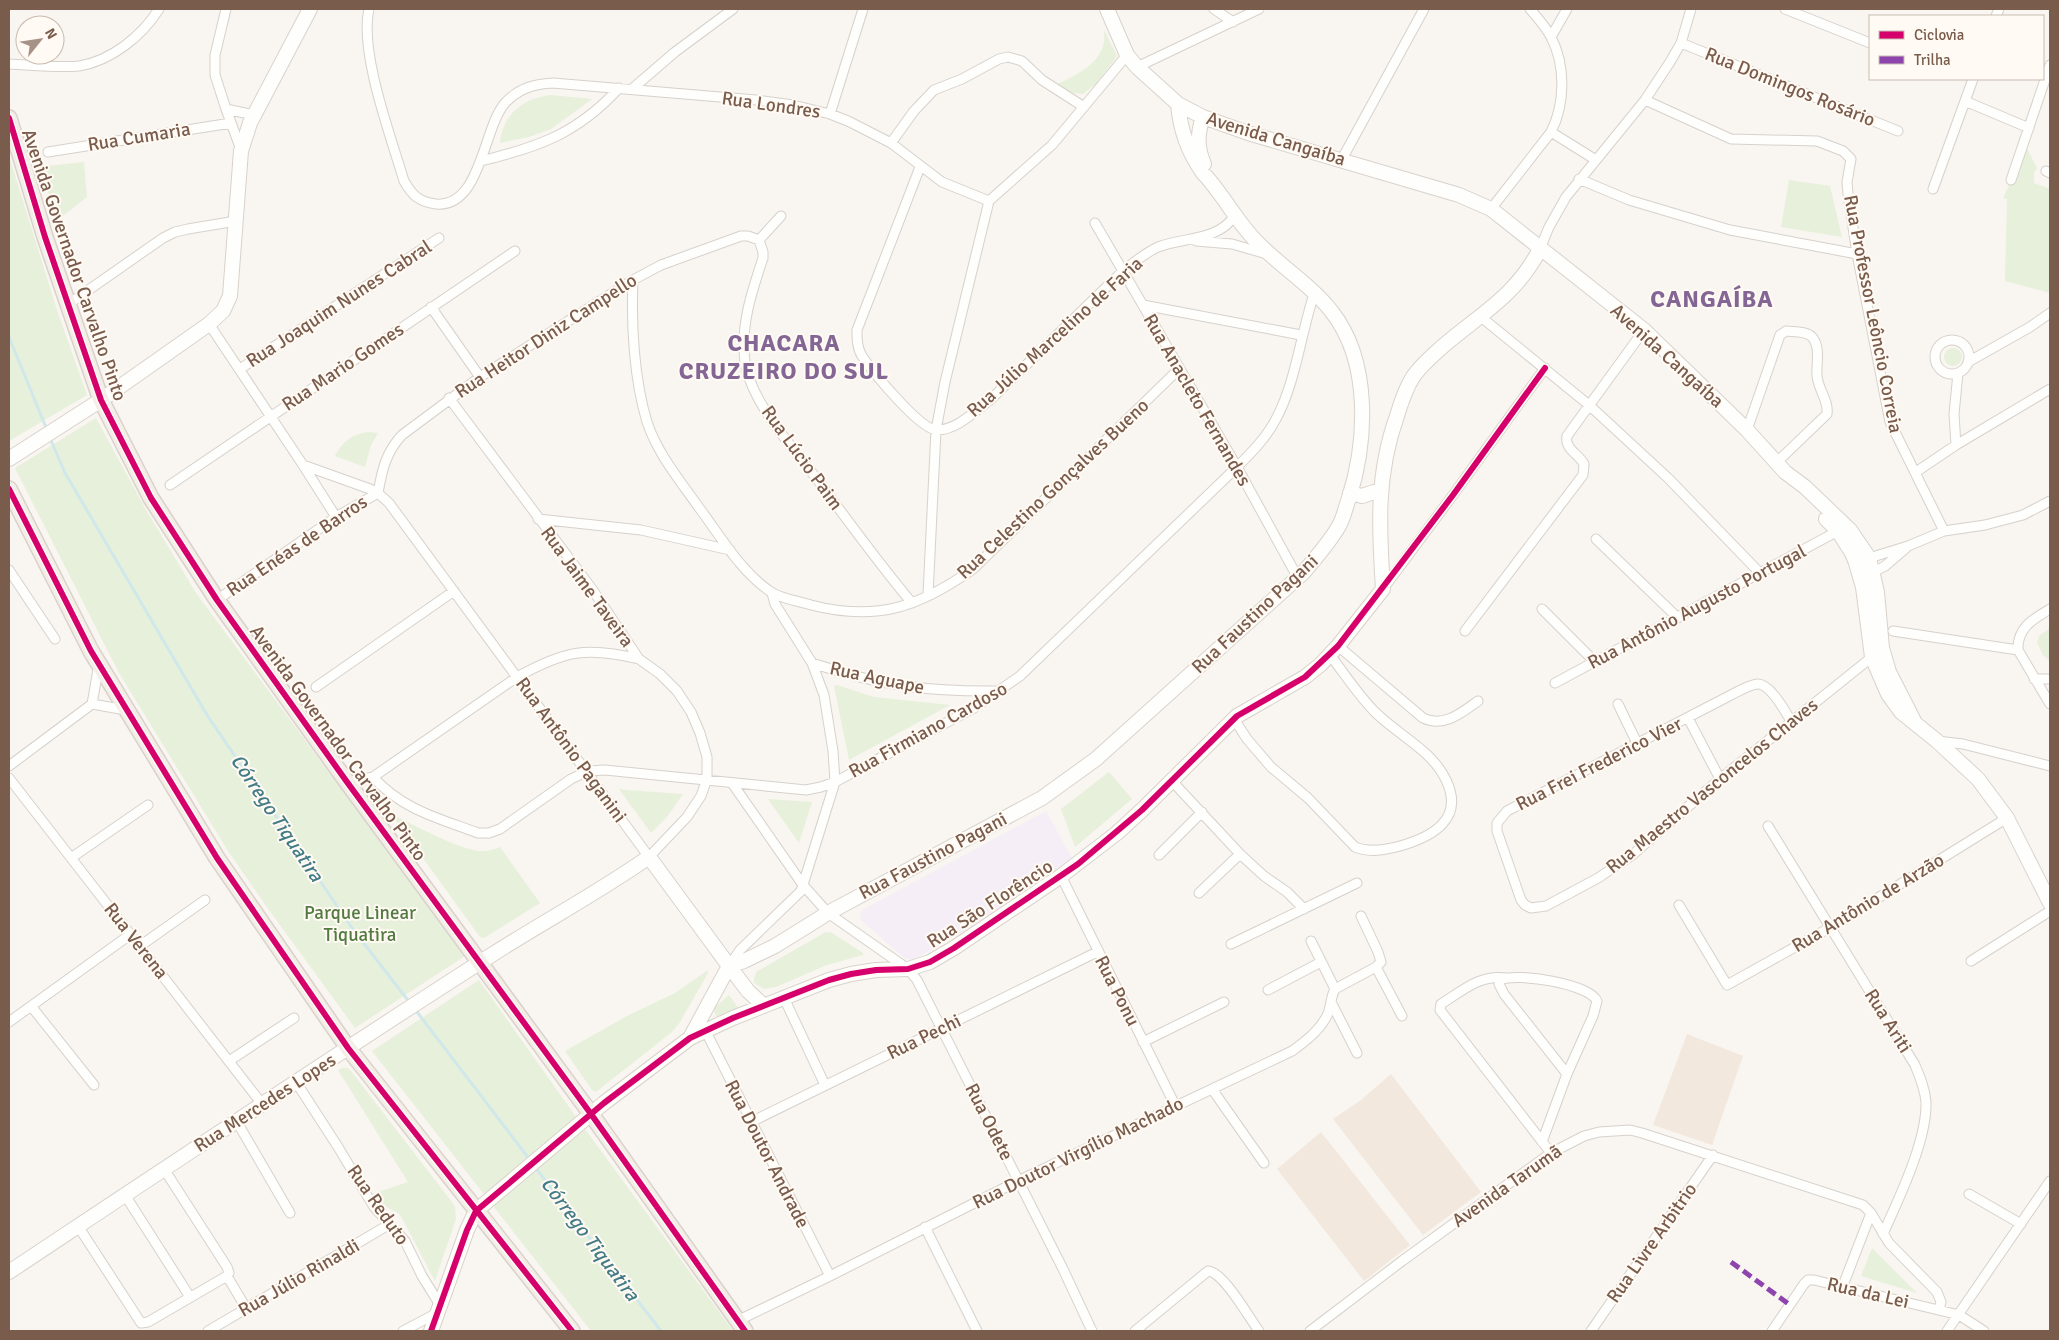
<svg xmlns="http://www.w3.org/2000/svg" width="2059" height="1340" font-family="Signika,sans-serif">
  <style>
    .residential { fill: #f2e8de }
    .education { fill: #f6eef6 }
    .green { fill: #e7f0db }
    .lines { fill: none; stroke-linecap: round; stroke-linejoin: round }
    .stream { stroke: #d0e8ea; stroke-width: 3 }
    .street-casing { stroke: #d7d1cb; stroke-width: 11 }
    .secondary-casing { stroke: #d9d2cb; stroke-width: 16 }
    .primary-casing { stroke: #dad1cc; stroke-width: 18 }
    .street { stroke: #fefefd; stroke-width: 9 }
    .secondary { stroke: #fefefd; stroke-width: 14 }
    .primary { stroke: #f3eee8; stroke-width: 15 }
    .quiet { stroke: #8e44ad; stroke-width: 5; stroke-dasharray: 10 5; stroke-linecap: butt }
    .cycleway-casing { stroke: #fffaf3; stroke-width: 9 }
    .cycleway { stroke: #d6006c; stroke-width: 6 }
    .labels { text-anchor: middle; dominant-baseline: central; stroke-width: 4; stroke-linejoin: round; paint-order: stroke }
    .street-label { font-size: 19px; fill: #7a5c4d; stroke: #fffaf3 }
    .park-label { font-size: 19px; fill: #537a41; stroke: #fffaf3 }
    .water-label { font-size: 20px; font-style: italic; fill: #437c86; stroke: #fffaf3 }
    .district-label { font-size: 24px; font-weight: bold; letter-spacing: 1px; fill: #846695; stroke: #fffaf3 }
  </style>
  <rect width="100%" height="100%" fill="#f9f5f0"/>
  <path class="residential" d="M1687,1034L1743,1056L1712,1145L1653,1125Z
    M1391,1074L1481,1192L1423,1235L1333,1119L1361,1100Z
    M1321,1132L1410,1245L1364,1281L1277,1169Z"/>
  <path class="education" d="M1046,811L1072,858L963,932L915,959H908L903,957L861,920L860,915L862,910Z"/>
  <path class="green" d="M1104,30L1117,56L1096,84L1083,94L1073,93L1055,85C1072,78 1098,65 1103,46C1105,41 1104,35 1104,30Z
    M551,95L592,99L551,129L529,137L500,143C503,114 523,98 551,95Z
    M2019,142L2024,143L2037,168L2034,173V183L2050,189V293L2005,281L2007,199H2004V196L2013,176Z
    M9,156L57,310L87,395L9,441Z
    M84,162L87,197L59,219L38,167Z
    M1789,180L1830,186L1842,237L1781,227Z
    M1944 357a9 9 0 1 1 18 0a9 9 0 1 1-18 0Z
    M96,418L145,508L196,593L465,956L355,1028L269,910L228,851L119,673L15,468Z
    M368,432L378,433L371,445L365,467L335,456C343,441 351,435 368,432Z
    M2050,628V661L2043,655L2037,642L2040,635Z
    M837,685L874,697L950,705L849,760L834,686Z
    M1109,772L1132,799L1075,847L1061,809Z
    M619,789L626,790L683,794L667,817L651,833Z
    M768,799L812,802L799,843Z
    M391,814C417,826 449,845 478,851C485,852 493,850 500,847L540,903L484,938L480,937Z
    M826,932L832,933L863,953V955L827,965L776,987L764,989L754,983V978L756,972Z
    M708,970V973L680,1022L672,1032L596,1092L592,1090L565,1051L627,1016L675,993Z
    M479,980L574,1114L733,1331H591L372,1051Z
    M729,995L739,1009L726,1012L717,1017L713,1009Z
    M342,1068H347L351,1071L455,1206L456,1219L435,1281L402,1218L398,1213L385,1206L375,1193L408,1182L338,1070Z
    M1872,1248L1917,1293L1861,1276Z"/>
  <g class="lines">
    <path class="stream" d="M9,337L47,430
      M50,438L65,473L207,715L352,928L410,1003
      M414,1008L530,1160
      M535,1167L661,1331"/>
    <defs>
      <path id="street" d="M226,9L215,55V75L226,109
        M369,9C359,52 391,137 404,181C412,195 419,202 436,204C481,208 483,128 505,103C519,88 534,84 553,83L756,100L793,105L830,114L848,121L891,143L942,182L989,201
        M1214,9L1233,22
        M1785,9L1870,43
        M1996,16L1999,9
        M1551,37L1567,9
        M1681,43L1898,131
        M9,64C32,65 56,68 79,66C111,61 142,36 159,9
        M1137,67L1259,9
        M632,89L675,52L733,9
        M1645,100L1731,139L1817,141L1843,151L1851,159L1847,182L1848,194L1857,254L1890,422L1944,531
        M1965,101L2029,128
        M830,114L863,9
        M1551,132L1596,160
        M891,143L914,111L934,90L962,79L999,59L1008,57L1022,61L1042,80L1084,107
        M241,150L226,109L254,115
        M48,152L231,123
        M1342,159L1424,9
        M481,161C539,147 578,133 619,88
        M920,167L857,330C857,339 857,348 862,356C872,371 920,430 937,430C957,430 975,411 990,400L1123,271C1134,262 1145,253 1158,247C1184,237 1219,241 1235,215
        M2046,171L2050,173
        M1579,179L1629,200L1730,230L1857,254
        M2011,180L2050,65
        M1933,189L1973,79
        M989,201L1052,145L1127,55
        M1491,209L1551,132C1565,104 1566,66 1551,37C1546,27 1538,18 1530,9
        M781,216L759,240L763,252V258C752,291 740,326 745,362C751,403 795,450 820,483C850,524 880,565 912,603
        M1095,223L1237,467L1298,578
        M1196,241L1232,244L1267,254
        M1540,249L1549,227L1566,197L1645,100L1670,62L1681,43L1691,9
        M633,280C631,324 634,379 647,422C657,453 681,482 700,509C721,537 741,572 771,592C782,599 798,601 811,605C877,622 919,607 973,569L1179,369
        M67,305L163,238L175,232L188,229L236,221
        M1143,305L1301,335
        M431,307L480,377
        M1481,317L1589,405L1668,478L1759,572
        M209,324L303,465L336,517
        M1935 357a17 17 0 1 1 34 0a17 17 0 1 1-34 0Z
        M1968,362L2030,327L2050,313
        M240,369L439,238
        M1747,430L1780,335L1786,331C1794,332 1807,331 1812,337C1821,347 1816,364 1817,376C1818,389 1829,401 1827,414L1776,463
        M1956,445L1954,414L1958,373
        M303,465L370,489L378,493L389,503L649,857L687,817L701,796L707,779V757L700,733L691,712L677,691L660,674L639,659L592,589L449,398
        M1916,472L1956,445L2050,389
        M170,485L515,251
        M378,493C382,470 386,452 402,435L480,377L633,280L661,265L741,236H748L759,240
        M538,519L641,530L730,550
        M1596,539L1678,618
        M1866,559L1908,546L1944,531L1985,525L2023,515L2050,501
        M9,570L55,639
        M1868,575L1885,566L1906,548
        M1383,589L1453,495L1545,368
        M928,595L936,430L945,382L989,201
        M217,600L336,517L378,493
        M1542,609L1595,662
        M2050,609C2033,619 2017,628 2018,650L2050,704
        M1465,631L1583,475L1584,464C1579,454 1564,449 1567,436L1644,330
        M1893,631L2018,650
        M1338,646L1423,718C1444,728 1461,713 1478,701
        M812,663C880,686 930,692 1001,691
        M2034,679H2050
        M1555,683L1838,531
        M316,687L454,591
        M92,704L126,710
        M1618,704L1637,743
        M1688,718L1720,779
        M1234,719L1247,739L1271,767L1308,798L1355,847C1369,853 1385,850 1400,846C1432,837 1465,819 1446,780C1432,750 1398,735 1375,712C1358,695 1344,673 1330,655
        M1791,721C1785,711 1770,683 1757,684C1749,685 1739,691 1731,695L1507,811L1497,823V831L1521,900L1525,905L1531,908L1546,906L1598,878L1631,856L1720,779L1872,657
        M1937,741L1963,744L2050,766
        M9,766L92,704L99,664
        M373,777C403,810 438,818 478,833H489L500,829L571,779L588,771L605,770L806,790L821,787L835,782L974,708L1020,676L1237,467C1252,452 1266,438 1276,419C1296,382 1301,332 1315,291
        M9,778L262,1104
        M1171,780L1240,854L1264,876L1287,892L1304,909
        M347,782L373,777L517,677C564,651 586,646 639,659
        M732,783L803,885L828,913L908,969L917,980L1063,1269L1092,1331
        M1768,826L1915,1065C1920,1077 1925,1089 1926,1102C1927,1141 1899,1198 1883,1234
        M1159,855L1202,812
        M71,858L148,805
        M1061,876L1175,1105
        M1199,893L1240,854
        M1679,905L1727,985L1831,927L2007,818
        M1311,941L1335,989
        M1231,944L1357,883
        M140,946L205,900
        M1971,961L2050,911
        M729,966L740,950L801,891L835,782L833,751L824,695L812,663L775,604L772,593
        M1376,967L1402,1016
        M1506,978C1480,974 1462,991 1441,1004L1440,1010L1551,1153
        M1268,990L1321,962
        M784,998L825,1085
        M1331,1002L1357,1053
        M31,1006L94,1085
        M9,1022L131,934
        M705,1030L830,1276
        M1143,1042L1224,1002
        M229,1061L294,1018
        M296,1082L338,1147L374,1207L405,1241L422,1276L440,1305
        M1212,1089L1264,1163
        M237,1122L290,1213
        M751,1122L1097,952
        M1542,1142L1567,1074L1593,1016L1597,1001C1589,984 1517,972 1500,980L1499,984L1504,994L1567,1074
        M1969,1194L2021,1224
        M125,1195L190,1297
        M78,1226L141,1323L148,1322L227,1276L229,1273L227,1267L164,1169
        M925,1227L977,1331
        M227,1276L246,1308
        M1842,1288L1871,1213
        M737,1321L830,1276L1018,1181L1292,1051C1306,1041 1323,1028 1329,1011C1331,1004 1331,996 1335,989L1376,967L1381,962L1378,952L1361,916
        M208,1331L390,1224
        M403,1331L437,1313
        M1135,1331L1208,1271C1224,1272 1249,1318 1259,1331
        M1310,1331L1402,1261L1551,1153L1584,1136L1599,1132L1630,1130L1642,1133L1863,1205L1871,1213L1889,1243L1937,1292L1941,1302L1939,1309
        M1591,1331L1713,1155
        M1772,1331L1804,1284L1808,1280H1814L1959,1315L1984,1331
        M1947,1331L2050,1181"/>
      <path id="secondary" d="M1107,9L1127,55L1137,67L1178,104L1203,117L1248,133L1459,195L1491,209L1644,330L1747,430L1785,472L1805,487L1850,530L1869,558L1877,592L1882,648L1889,672L1915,723
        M1203,117C1197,134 1197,148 1204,164
        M9,459L101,400L209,324L223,311L230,296L241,151L250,123L310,9
        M1350,493L1362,496L1380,490
        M1826,519L1838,531L1852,553L1856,563L1863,587L1872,657L1888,694L1901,712L1937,741L1978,779L2007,818L2050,903
        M690,1038L729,966L744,961L775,946L828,913L1042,798L1096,759L1304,572C1316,557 1331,541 1340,524C1344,516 1346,506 1349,498C1367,441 1371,362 1332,312C1310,284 1281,267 1257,242C1236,221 1223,194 1203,173C1188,152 1180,130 1178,104
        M9,1272C170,1165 330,1058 493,954C545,921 599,892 649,857L729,966L748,991L764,1006
        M431,1331L467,1230L476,1211L604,1103L690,1038L733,1018L829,980L851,974L876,970L908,969L930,962L954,948L1061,876L1117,833L1142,810L1237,716L1305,677L1320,665L1338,646L1383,589C1379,528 1376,474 1397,416C1401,403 1405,389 1413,377C1420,366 1432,356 1442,347C1480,314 1515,297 1540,249"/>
      <path id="primary" d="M9,118L45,237L101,400L151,498L217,600L347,782L591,1114L745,1331
        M9,489L91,651L217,858L348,1048L572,1331"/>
    </defs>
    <use href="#street" class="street-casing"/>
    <use href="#secondary" class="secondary-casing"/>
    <use href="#primary" class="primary-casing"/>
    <use href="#street" class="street"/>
    <use href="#secondary" class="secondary"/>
    <use href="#primary" class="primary"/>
    <path class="quiet" d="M1731,1262L1790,1305"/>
    <defs>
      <path id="cycleway" d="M9,118L45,237L101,400L151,498L217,600L347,782L591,1114L745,1331
        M9,489L91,651L217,858L348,1048L572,1331
        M431,1331L467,1230L476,1211L604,1103L690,1038L733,1018L829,980L851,974L876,970L908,969L930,962L954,948L1078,864L1142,810L1237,716L1305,677L1338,646L1453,495L1545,368"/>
    </defs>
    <use href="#cycleway" class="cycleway-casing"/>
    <use href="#cycleway" class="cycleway"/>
  </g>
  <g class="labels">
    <g class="street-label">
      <text transform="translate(1790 87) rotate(22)">Rua Domingos Rosário</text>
      <text transform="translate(771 105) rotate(8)">Rua Londres</text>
      <text transform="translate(139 137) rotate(-9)">Rua Cumaria</text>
      <text transform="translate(1276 139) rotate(17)">Avenida Cangaíba</text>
      <text transform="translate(74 265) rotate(71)">Avenida Governador Carvalho Pinto</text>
      <text transform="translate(339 304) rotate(-33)">Rua Joaquim Nunes Cabral</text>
      <text transform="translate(1873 314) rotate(79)">Rua Professor Leôncio Correia</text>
      <text transform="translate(546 336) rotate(-33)">Rua Heitor Diniz Campello</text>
      <text transform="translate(1055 337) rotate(-42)">Rua Júlio Marcelino de Faria</text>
      <text transform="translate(1667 356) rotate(42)">Avenida Cangaíba</text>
      <text transform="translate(343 367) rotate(-34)">Rua Mario Gomes</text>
      <text transform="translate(1197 400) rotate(60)">Rua Anacleto Fernandes</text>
      <text transform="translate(802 458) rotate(54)">Rua Lúcio Paim</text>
      <text transform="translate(1053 489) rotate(-43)">Rua Celestino Gonçalves Bueno</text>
      <text transform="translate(297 546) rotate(-34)">Rua Enéas de Barros</text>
      <text transform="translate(587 587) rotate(54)">Rua Jaime Taveira</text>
      <text transform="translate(1697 607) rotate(-28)">Rua Antônio Augusto Portugal</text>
      <text transform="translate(1255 614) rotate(-43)">Rua Faustino Pagani</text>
      <text transform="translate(877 678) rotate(12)">Rua Aguape</text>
      <text transform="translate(928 730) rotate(-29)">Rua Firmiano Cardoso</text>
      <text transform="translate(338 743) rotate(54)">Avenida Governador Carvalho Pinto</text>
      <text transform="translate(571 750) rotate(54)">Rua Antônio Paganini</text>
      <text transform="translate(1599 764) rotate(-27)">Rua Frei Frederico Vier</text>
      <text transform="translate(1712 786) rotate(-39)">Rua Maestro Vasconcelos Chaves</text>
      <text transform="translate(933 856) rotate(-28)">Rua Faustino Pagani</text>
      <text transform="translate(1868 903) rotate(-31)">Rua Antônio de Arzão</text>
      <text transform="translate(990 904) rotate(-33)">Rua São Florêncio</text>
      <text transform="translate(136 941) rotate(52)">Rua Verena</text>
      <text transform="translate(1117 991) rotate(63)">Rua Ponu</text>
      <text transform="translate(1888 1021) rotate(58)">Rua Ariti</text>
      <text transform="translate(924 1037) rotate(-26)">Rua Pechi</text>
      <text transform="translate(265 1103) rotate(-33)">Rua Mercedes Lopes</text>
      <text transform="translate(989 1122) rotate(63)">Rua Odete</text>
      <text transform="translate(1078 1153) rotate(-26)">Rua Doutor Virgílio Machado</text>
      <text transform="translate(767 1154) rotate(63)">Rua Doutor Andrade</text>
      <text transform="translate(1507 1186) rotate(-35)">Avenida Tarumã</text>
      <text transform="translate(378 1205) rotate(55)">Rua Reduto</text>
      <text transform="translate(1652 1243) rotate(-55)">Rua Livre Arbitrio</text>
      <text transform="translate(299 1278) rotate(-30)">Rua Júlio Rinaldi</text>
      <text transform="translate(1868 1293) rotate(13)">Rua da Lei</text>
    </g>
    <g class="park-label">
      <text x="360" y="913">Parque Linear<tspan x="360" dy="22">Tiquatira</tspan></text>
    </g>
    <g class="water-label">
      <text transform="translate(277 818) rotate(56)">Córrego Tiquatira</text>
      <text transform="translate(590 1239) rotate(53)">Córrego Tiquatira</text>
    </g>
    <g class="district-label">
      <text x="1712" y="299">CANGAÍBA</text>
      <text x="784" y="343">CHACARA<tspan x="784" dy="28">CRUZEIRO DO SUL</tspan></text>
    </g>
  </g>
  <rect width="2059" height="1340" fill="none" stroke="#7a5c4d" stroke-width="20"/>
  <rect x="1869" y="15" width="175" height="65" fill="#fffaf3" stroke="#cabbb1"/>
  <rect x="1879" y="31" width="25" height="8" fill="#d6006c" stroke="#cabbb1"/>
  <text x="1914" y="40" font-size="15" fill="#7a5c4d">Ciclovia</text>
  <rect x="1879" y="56" width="25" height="8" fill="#8e44ad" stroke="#cabbb1"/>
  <text x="1914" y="65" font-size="15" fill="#7a5c4d">Trilha</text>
  <g transform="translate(40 40) rotate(60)"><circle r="24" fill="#fffaf3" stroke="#cabbb1"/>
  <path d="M0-4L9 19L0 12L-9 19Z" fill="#a69286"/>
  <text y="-8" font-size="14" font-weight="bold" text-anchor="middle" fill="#7a5c4d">N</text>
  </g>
</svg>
